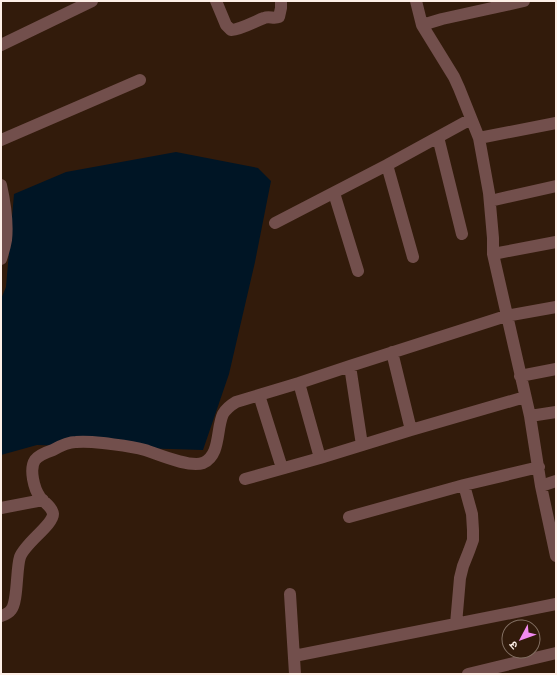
<svg xmlns="http://www.w3.org/2000/svg" width="557" height="675" font-family="Ubuntu,'Noto Sans Devanagari',sans-serif">
  <style>
    .water { fill: #001525 }
    .lines { fill: none; stroke-linecap: round; stroke-linejoin: round }
    .street { stroke: #724f4c; stroke-width: 12 }
  </style>
  <rect width="100%" height="100%" fill="#321b0b"/>
  <path class="water" d="M176,152L258,168L271,181L255,262L229,374L203,450L37,445L1,455V299L6,287L14,194L66,172Z"/>
  <g class="lines">
    <path class="street" d="M216,1L226,25L231,30C242,29 253,22 264,18C269,16 274,19 279,17L281,8V1
      M416,1L422,25L454,77L459,88L479,138L489,193L493,238V254L530,416L541,486L556,556
      M422,25L442,19L524,1
      M1,45L92,1
      M438,137L462,234
      M479,138L556,123
      M1,140L140,80
      M387,165L413,257
      M1,185C5,203 8,222 6,240C5,246 3,253 1,259
      M334,193L358,271
      M490,201L556,186
      M275,223L387,165L471,119
      M493,254L556,242
      M392,352L411,430
      M350,366L362,445
      M520,376L556,369
      M299,383L320,458
      M259,395L282,468
      M530,416L556,412
      M245,479L320,458L411,430L525,397
      M541,486L556,481
      M1,508L43,500
      M349,517L464,485L539,467
      M290,594L295,674
      M1,616C4,615 9,613 11,610C18,602 16,569 20,557C25,543 53,525 53,514C52,506 44,503 40,497C34,489 29,469 35,460C39,455 47,452 53,450C60,446 68,442 76,442C85,441 94,442 103,443C117,445 131,446 145,450C158,454 189,468 203,463C221,455 216,429 223,414C226,409 231,405 236,402L299,383L350,366L506,316L556,307
      M456,624L460,578L463,566L469,551L473,540V530L472,514L464,485
      M294,656L556,604
      M468,674L556,653"/>
  </g>
  <rect width="557" height="675" fill="none" stroke="#fdefe7" stroke-width="4"/>
  <g transform="translate(521 639) rotate(229)"><circle r="19" fill="#321b0b" stroke="#837063"/>
  <path d="M0-3L7 15L0 10L-7 15Z" fill="#f38af2"/>
  <text y="-6" font-size="11" font-weight="bold" text-anchor="middle" fill="#fdefe7">उ</text>
  </g>
</svg>
